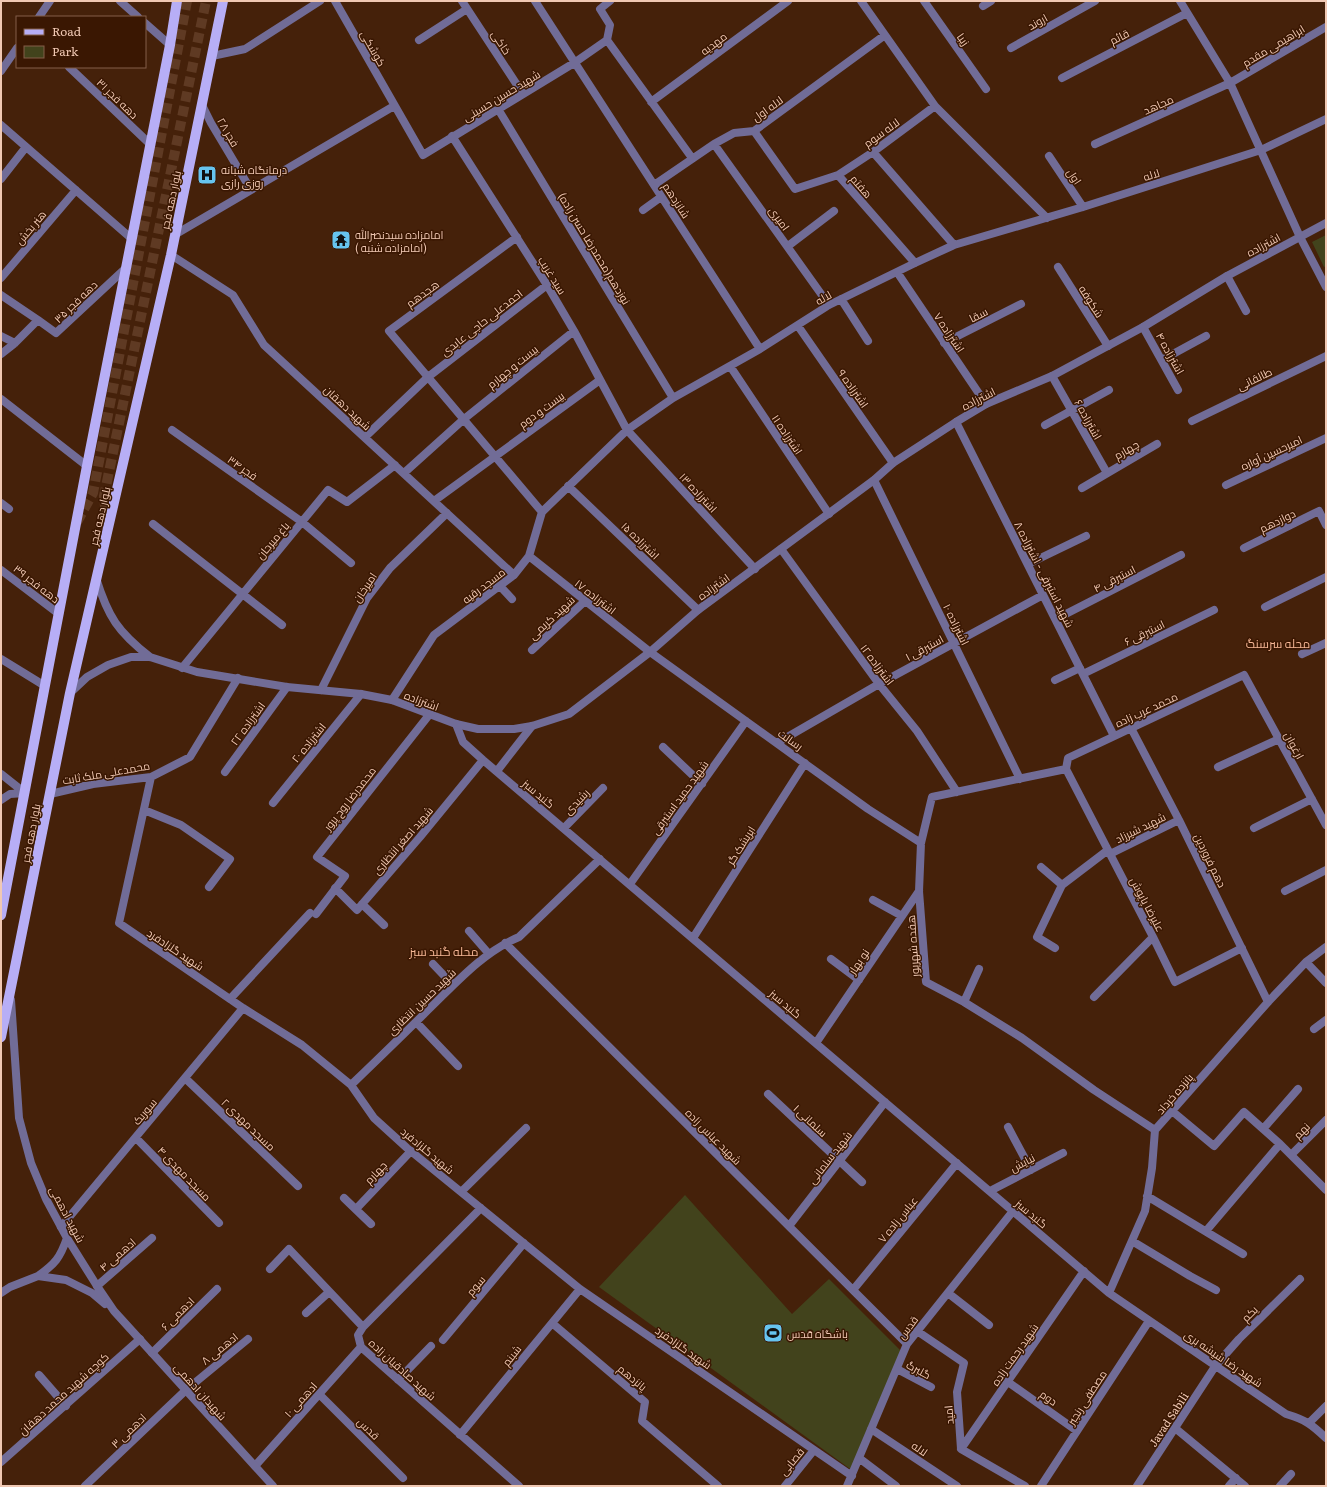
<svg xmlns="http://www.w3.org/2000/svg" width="1327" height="1487" font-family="Literata,Cairo,serif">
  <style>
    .green { fill: #42431c }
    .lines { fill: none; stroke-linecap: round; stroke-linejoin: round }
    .primary-tunnel { stroke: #5f3a23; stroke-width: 10; stroke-dasharray: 10 5; stroke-linecap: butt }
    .minor { stroke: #716c97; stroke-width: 8 }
    .tertiary { stroke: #716c97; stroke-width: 8 }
    .primary { stroke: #b7aef6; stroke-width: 10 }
    .labels { text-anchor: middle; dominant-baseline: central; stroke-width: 3; stroke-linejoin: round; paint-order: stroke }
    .street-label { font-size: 11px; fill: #f0c8b3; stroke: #3a1702 }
    .poi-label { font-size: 11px; fill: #f0c8b3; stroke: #3a1702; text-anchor: start }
    .neighbourhood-label { font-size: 12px; fill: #f5b695; stroke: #3a1702 }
  </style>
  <rect width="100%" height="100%" fill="#45210a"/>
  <path class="green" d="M1326,235V266L1324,267L1312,242Z
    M685,1195L792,1314L829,1279L902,1352L853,1471L599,1287Z"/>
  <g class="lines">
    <path class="primary-tunnel" d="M77,522L93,493L187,1
      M107,528L104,496L206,1"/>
    <path class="minor" d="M120,1L138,17
      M335,1L423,155L574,63L607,40L610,25L600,9L610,1
      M462,1L523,94
      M535,1L760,349
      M861,1L935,106L1047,218
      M924,1L986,89
      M1180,1L1230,83L1300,237L1326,287
      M983,6L991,1
      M39,17L50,1
      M145,23L170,45
      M419,40L467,9
      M607,40L692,158
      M1011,48L1095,1
      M212,56L245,49L320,1
      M69,67L151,145
      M1,71L17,48
      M1062,78L1187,13
      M651,102L788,1
      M202,105L211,123L251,190
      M498,109L673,398
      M1,125L132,239
      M754,131L795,189L838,175L915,263
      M452,136L547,285L574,331L627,430L755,569
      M714,144L829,305
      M1095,144L1230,83L1326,27
      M873,152L954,245
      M1049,156L1083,207
      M838,175L873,152L935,106
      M1,179L26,147
      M654,185L714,144L734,133L754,131L885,35
      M643,210L661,197
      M176,234L394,106
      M517,237L389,331L542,512
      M788,246L834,211
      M171,255L233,295L264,345L514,575
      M1058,267L1108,346
      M897,272L986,404
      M1227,276L1246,311
      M1,278L76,190
      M1,295L38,320
      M841,299L868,341
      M798,326L893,463
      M1143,327L1178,390
      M1,336L15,343
      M944,343L1021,304
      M1,354L15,343L38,320L56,333L127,267
      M1162,360L1206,336
      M730,366L829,514
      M1052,376L1107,473
      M1,399L87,466
      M1192,421L1326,356
      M956,422L1114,736
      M1045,425L1109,390
      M172,430L302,522L351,563
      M365,437L428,377L547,285
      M404,473L464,419L574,331
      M874,480L1020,779
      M1226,485L1326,438
      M568,486L698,610
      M1082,488L1157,444
      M434,501L600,380
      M1,503L9,509
      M153,524L282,625
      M1244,548L1319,511L1326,525
      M781,549L879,684L917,731L957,792
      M529,556L650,652L868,809L921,843
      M1028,564L1086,536
      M1,570L59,614
      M500,586L512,599
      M1265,607L1326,577
      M1056,619L1181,555
      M532,650L585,601
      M1302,654L1326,643
      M1,659L45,686
      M182,668L328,490L347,502L395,465
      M1083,674L1214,610
      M1055,680L1080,668
      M321,690L367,598L390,568L447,513
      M392,700L434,635L514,575L529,556L542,512L627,430L673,398L760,349L829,305L915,263L954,245L1083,207L1261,150L1326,119
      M456,724L463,742L483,760L1109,1293L1286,1414C1306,1420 1311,1424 1326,1438
      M1131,728L1179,820L1268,1002
      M777,743L879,684L1043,595
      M663,747L702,784
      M1218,767L1279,739
      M1066,769L932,797L921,843L919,891L926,982L964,1002L1022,1038L1094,1090L1155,1130
      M1066,769L1068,758L1244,675L1326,825
      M1066,769L1153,937L1175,982L1242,948
      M497,771L532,726
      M225,772L287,687
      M1,774L25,793
      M151,777L119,923L243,1008L302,1045L351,1085L374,1118L407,1148L580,1289L852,1476
      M50,794L93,784L151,777L190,757L238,678
      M1,800L10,794L25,793
      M273,803L361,694
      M144,810L181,825L230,859L209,887
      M564,828L603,788
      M1254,828L1312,799
      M1110,854L1179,820
      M1041,867L1062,885
      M630,884L746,721
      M335,888L357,910L420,837L483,760
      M1285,891L1326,870
      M873,900L902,916
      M362,904L384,925
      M316,914L345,876L317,857L429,715
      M469,931L489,954
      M693,938L805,763
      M505,943L907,1344
      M1055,948L1037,937L1062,885L1108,850
      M831,959L859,980
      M1306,962L1326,983
      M433,964L453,985
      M1094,997L1153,937
      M230,999L310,913
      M964,1002L979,969
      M416,1022L458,1066
      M1314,1029L1326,1020
      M816,1043L919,891
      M185,1078L298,1186
      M351,1085C377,1060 403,1035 428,1010C456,983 483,952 519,937L600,859
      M768,1094L862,1182
      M1172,1111L1214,1146L1244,1112L1280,1144L1326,1190
      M1008,1127L1031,1170
      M1263,1129L1298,1089
      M136,1138L219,1223
      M1291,1155L1326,1120
      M990,1191L1063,1153
      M461,1192L526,1128
      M1147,1196L1243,1254
      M344,1198L371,1224
      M481,1208L363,1327L358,1335L361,1347L519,1486
      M356,1209L411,1151
      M789,1226L885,1102
      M61,1227L243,1008
      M1206,1231L1280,1144
      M1132,1241L1190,1276L1216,1290
      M270,1269L289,1249L363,1327
      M97,1286L152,1238
      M853,1290L957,1163
      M948,1293L989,1325
      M1109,1293L1145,1211L1152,1168L1155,1130L1268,1002L1306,962L1326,947
      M306,1313L329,1292
      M552,1323L645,1402L642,1421L718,1486
      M917,1331L964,1363L957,1392L961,1449L1025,1486
      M443,1340L524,1243
      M152,1353L217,1289
      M897,1369L931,1387
      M39,1375L66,1406
      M398,1380L431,1346
      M1008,1382L1077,1431
      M319,1394L403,1478
      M1309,1423L1326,1406
      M1175,1428L1245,1486
      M871,1429L957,1486
      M460,1435L580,1289
      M961,1449L1084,1271
      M859,1458L896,1486
      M1,1462L140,1339
      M255,1466L361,1347
      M85,1486L186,1390L248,1339
      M785,1486L814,1450
      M847,1486L907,1344L1013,1211
      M1041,1486L1149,1321
      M1137,1486L1216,1365L1239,1339L1300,1279
      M1229,1486L1236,1478
      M1280,1486L1291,1474"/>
    <path class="tertiary" d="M96,578C108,617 118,632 150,657
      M70,693L87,677L108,665L131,657H150L197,672L287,687L361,694L392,700L456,724L478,729H514L532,726L569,714L650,652L698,610L874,480L893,463L956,422L986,404L1052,376L1143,327L1227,276L1326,223
      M11,1000L19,1118L31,1163L46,1199L67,1238L97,1286L114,1311L273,1486
      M38,1276C55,1264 60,1258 67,1238
      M1,1293L10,1287L38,1276L66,1280L92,1293L105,1304"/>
    <path class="primary" d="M1,915L87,466L170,45L177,1
      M1,1037L70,693L171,255L223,1"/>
  </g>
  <defs>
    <symbol id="hospital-square" viewBox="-11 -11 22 22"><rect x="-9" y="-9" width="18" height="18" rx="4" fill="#66c4ef" stroke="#3a1702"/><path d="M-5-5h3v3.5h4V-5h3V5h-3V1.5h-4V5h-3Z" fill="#111"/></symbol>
    <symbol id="temple-square" viewBox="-11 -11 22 22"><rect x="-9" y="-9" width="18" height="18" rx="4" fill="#66c4ef" stroke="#3a1702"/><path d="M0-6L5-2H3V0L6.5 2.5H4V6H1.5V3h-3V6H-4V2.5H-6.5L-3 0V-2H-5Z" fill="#111"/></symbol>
    <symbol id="stadium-square" viewBox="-11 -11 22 22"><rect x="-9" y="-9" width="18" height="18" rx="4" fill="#66c4ef" stroke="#3a1702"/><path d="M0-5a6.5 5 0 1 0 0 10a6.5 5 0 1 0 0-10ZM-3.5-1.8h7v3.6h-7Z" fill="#111"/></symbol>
  </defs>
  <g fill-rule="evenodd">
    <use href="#hospital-square" x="196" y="164" width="22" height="22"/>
    <use href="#temple-square" x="330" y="229" width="22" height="22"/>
    <use href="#stadium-square" x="762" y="1322" width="22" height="22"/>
  </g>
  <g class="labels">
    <g class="street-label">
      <text transform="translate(1037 21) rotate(-29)">اروند</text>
      <text transform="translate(1119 36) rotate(-27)">قائم</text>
      <text transform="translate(964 39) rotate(55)">زیبا</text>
      <text transform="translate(502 42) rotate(57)">خاکی</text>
      <text transform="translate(713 43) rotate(-37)">مهدیه</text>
      <text transform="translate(1273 45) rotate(-31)">ابراهیمی مقدم</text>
      <text transform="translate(374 48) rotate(61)">کوشکی</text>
      <text transform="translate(501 95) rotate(-31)">شهید حسین حسینی</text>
      <text transform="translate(118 98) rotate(44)">دهه فجر ۳۱</text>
      <text transform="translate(1158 104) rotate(-24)">مجاهد</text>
      <text transform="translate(767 108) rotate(-36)">لاله اول</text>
      <text transform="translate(229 132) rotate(60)">فجر ۲۸</text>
      <text transform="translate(881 132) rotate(-36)">لاله سوم</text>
      <text transform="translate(1151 174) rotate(-18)">لاله</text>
      <text transform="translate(1075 176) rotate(57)">اول</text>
      <text transform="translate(862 186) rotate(49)">هفتم</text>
      <text transform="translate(170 200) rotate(-78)">بلوار دهه فجر</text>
      <text transform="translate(677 200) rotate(57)">شانزدهم</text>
      <text transform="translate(780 218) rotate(54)">امیری</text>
      <text transform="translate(30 227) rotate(-50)">هنر بخش</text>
      <text transform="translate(1263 244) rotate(-28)">اشترزاده</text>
      <text transform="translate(595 248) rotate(59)">نوزدهم(محمدرضا حسن زاده)</text>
      <text transform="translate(553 275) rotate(58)">سید غریب</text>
      <text transform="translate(422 293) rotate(-36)">هجدهم</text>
      <text transform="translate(823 297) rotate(-30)">لاله</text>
      <text transform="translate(75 301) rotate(-44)">دهه فجر ۳۵</text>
      <text transform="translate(1092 301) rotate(58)">شکوفه</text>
      <text transform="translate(978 314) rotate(-27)">سقا</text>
      <text transform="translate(481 322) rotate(-38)">احمدعلی حاجی عابدی</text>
      <text transform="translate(950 332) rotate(56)">اشترزاده ۷</text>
      <text transform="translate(1171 353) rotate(61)">اشترزاده ۴</text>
      <text transform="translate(512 366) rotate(-39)">بیست و چهارم</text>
      <text transform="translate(1254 378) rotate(-26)">طالقانی</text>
      <text transform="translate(854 388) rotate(55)">اشترزاده ۹</text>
      <text transform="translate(978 398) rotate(-27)">اشترزاده</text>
      <text transform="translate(348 407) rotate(43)">شهید دهقان</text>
      <text transform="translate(541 409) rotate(-36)">بیست و دوم</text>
      <text transform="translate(1089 419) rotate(61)">اشترزاده ۶</text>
      <text transform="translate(788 434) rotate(56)">اشترزاده ۱۱</text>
      <text transform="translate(1126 449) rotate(-30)">چهارم</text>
      <text transform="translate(1271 452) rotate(-25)">امیرحسین آواره</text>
      <text transform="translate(243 467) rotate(35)">فجر ۳۴</text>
      <text transform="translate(699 492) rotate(47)">اشترزاده ۱۳</text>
      <text transform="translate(99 516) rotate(-77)">بلوار دهه فجر</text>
      <text transform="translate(1277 520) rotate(-26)">دوازدهم</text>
      <text transform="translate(272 540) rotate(-50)">باغ میرجان</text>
      <text transform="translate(641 540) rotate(44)">اشترزاده ۱۵</text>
      <text transform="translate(1045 574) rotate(63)">شهید استبرقی - اشترزاده ۸</text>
      <text transform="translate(1114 578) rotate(-27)">استبرقی ۴</text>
      <text transform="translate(37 583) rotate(38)">دهه فجر ۳۹</text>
      <text transform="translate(483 585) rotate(-37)">مسجد رقیه</text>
      <text transform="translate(713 586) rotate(-36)">اشترزاده</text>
      <text transform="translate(364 587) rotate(-56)">امیرخان</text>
      <text transform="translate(596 596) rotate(38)">اشترزاده ۱۷</text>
      <text transform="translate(551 617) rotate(-43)">شهید کریمی</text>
      <text transform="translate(957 624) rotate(64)">اشترزاده ۱۰</text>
      <text transform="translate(1144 632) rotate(-26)">استبرقی ۶</text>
      <text transform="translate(924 647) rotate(-28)">استبرقی ۱</text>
      <text transform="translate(878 664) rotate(53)">اشترزاده ۱۲</text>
      <text transform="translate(422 700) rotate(21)">اشترزاده</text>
      <text transform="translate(1146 709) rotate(-25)">محمد عرب زاده</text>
      <text transform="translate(247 723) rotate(-54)">اشترزاده ۲۲</text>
      <text transform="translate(791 739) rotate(35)">رسالت</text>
      <text transform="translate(308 742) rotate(-51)">اشترزاده ۲۰</text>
      <text transform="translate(1295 745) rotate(62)">ارغوان</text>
      <text transform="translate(106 772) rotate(-10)">محمدعلی ملک ثابت</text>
      <text transform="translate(539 793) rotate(40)">گنبد سبز</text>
      <text transform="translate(679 797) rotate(-54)">شهید حمید استبرقی</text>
      <text transform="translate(349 798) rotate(-52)">محمدرضا روح پرور</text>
      <text transform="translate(576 801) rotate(-46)">رشیدی</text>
      <text transform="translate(1140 827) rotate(-26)">شهید شیرزاد</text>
      <text transform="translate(30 833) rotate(-79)">بلوار دهه فجر</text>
      <text transform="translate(402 840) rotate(-49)">شهید اصغر انتظاری</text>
      <text transform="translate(740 845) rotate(-58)">ابریشک گر</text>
      <text transform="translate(1211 860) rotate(64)">دهم فروردین</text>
      <text transform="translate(1148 904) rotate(62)">علیرضا پاپوش</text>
      <text transform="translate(912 946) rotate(-94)">هفده شهریور</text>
      <text transform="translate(176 949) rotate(34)">شهید گلزادفرد</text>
      <text transform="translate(858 961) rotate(-56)">نو بهار</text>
      <text transform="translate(421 1001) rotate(-44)">شهید حسین انتظاری</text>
      <text transform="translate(786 1003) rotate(40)">گنبد سبز</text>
      <text transform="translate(1174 1093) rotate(-49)">پانزده خرداد</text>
      <text transform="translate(144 1111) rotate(-50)">سوریک</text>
      <text transform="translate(811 1120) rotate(43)">سلمانی ۱</text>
      <text transform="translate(249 1124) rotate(44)">مسجد مهدی ۲</text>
      <text transform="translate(1301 1130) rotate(-45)">نهم</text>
      <text transform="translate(714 1136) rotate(45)">شهید عباس زاده</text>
      <text transform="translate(428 1150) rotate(40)">شهید گلزادفرد</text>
      <text transform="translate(829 1157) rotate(-52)">شهید سلمانی</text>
      <text transform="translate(1022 1162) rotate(-28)">نیایش</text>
      <text transform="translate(375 1172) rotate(-46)">چهارم</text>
      <text transform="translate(185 1173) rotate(46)">مسجد مهدی ۴</text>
      <text transform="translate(1032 1213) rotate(40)">گنبد سبز</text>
      <text transform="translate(68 1214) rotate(62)">شهید ادهمی</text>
      <text transform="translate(897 1219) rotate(-51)">عباس زاده ۷</text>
      <text transform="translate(117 1254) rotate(-41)">ادهمی ۴</text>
      <text transform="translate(475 1285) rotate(-50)">سوم</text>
      <text transform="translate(177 1313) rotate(-45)">ادهمی ۶</text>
      <text transform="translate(1249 1313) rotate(-45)">یکم</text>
      <text transform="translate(907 1327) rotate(-53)">قدس</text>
      <text transform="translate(684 1347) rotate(35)">شهید گلزادفرد</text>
      <text transform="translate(219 1348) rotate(-39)">ادهمی ۸</text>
      <text transform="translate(1014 1354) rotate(-55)">شهید رحمت زاده</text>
      <text transform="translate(511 1355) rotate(-51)">شبنم</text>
      <text transform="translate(1224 1358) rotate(34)">شهید رضا شیشه بری</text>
      <text transform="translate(403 1369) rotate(42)">شهید صادقیان زاده</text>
      <text transform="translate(919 1369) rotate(28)">گلبرگ</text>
      <text transform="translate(633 1377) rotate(40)">پانزدهم</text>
      <text transform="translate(201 1391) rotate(48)">شهیدان ادهمی</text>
      <text transform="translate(63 1393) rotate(-42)">کوچه شهید محمد دهقان</text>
      <text transform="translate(1049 1397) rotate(35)">دوم</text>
      <text transform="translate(1086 1397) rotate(-57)">مصطفی رنجبر</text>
      <text transform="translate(300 1399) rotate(-48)">ادهمی ۱۰</text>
      <text transform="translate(948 1415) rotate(-95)">امید</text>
      <text transform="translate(1168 1419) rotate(-57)">Javad Sabili</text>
      <text transform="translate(369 1428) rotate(45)">قدس</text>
      <text transform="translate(128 1430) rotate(-44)">ادهمی ۳</text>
      <text transform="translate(920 1448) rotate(34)">لاله</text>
      <text transform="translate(791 1461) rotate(-51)">قصابی</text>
    </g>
    <g class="poi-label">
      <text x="221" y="169">درمانگاه شبانه<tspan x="221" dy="13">روزی رازی</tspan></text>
      <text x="355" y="234">امامزاده سیدنصرالله<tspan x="355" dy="13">( امامزاده شنبه)</tspan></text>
      <text x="787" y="1333">باشگاه قدس</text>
    </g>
    <g class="neighbourhood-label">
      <text x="1278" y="643">محله سرسنگ</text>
      <text x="444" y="951">محله گنبد سبز</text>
    </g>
  </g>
  <rect width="1327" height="1487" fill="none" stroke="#f0c8b3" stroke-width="4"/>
  <rect x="16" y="16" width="130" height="52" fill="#3a1702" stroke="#835e49"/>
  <rect x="24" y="29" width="20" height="6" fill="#b7aef6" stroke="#835e49"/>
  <text x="52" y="36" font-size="12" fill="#f0c8b3">Road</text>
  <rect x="24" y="46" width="20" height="12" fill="#42431c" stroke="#835e49"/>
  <text x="52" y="56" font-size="12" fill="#f0c8b3">Park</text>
</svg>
